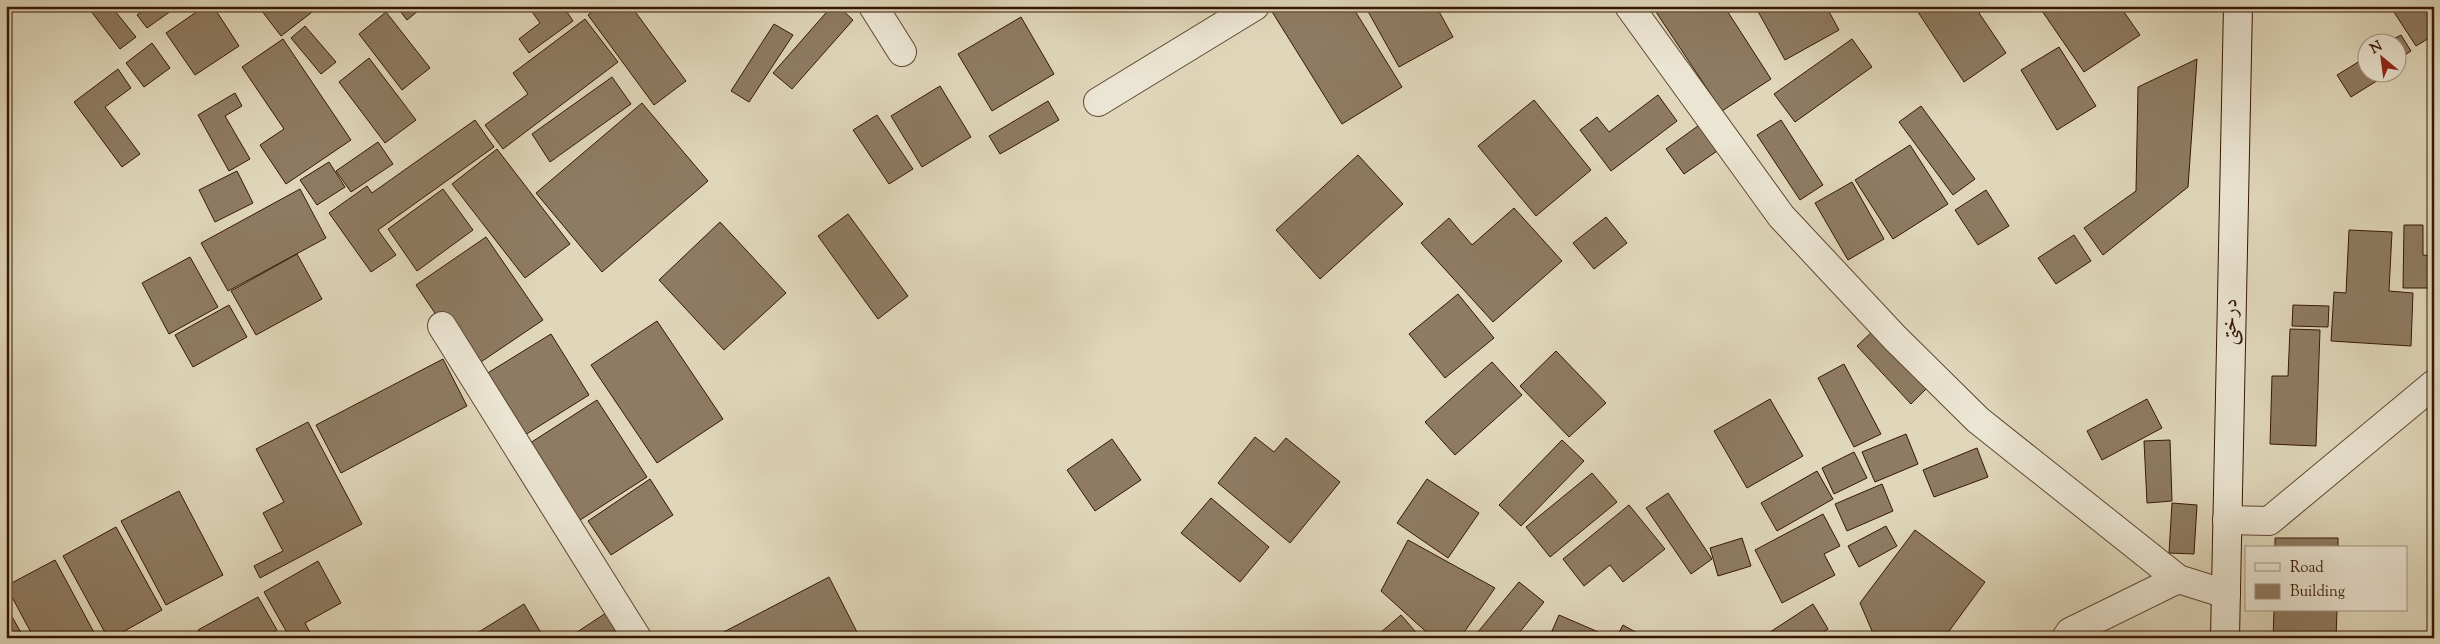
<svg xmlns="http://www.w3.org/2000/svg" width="2440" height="644" font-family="'Sorts Mill Goudy',Amiri,serif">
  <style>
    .building { fill: #8e7b63; stroke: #351703 }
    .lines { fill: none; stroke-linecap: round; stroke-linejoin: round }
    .street-casing { stroke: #604731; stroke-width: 30 }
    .secondary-casing { stroke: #351703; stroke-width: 30 }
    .street { stroke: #ebe5d3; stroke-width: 28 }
    .secondary { stroke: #ebe5d3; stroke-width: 28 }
    .labels { text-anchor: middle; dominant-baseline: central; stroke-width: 4; stroke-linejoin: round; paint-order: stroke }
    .street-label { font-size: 21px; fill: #351703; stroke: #ebe5d3 }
  </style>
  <rect width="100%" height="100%" fill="#e0d7bb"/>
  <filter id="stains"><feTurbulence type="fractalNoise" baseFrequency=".004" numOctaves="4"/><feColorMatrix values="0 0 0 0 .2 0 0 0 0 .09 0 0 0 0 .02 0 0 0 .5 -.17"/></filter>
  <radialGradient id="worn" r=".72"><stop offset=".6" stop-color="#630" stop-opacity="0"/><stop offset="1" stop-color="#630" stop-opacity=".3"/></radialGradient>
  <path class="building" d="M87,6H111L136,37L120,49Z
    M149,6H178L147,28L137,15Z
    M205,6H213L239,46L195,75L166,33Z
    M258,6H320L281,36Z
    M396,6H424L407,20Z
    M528,6H563L573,21L529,53L519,39L540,23Z
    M599,6H631L686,81L654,105L588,15Z
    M832,6H838L853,20L792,89L773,73Z
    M1277,6H1352L1402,87L1342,124L1271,10Z
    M1365,6H1436L1453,37L1399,67Z
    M1652,6H1724L1771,79L1722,111Z
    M1755,6H1826L1839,30L1785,60Z
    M1914,6H1989L1979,13L2006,53L1964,82Z
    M2043,6H2132L2124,12L2140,35L2084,72L2040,8Z
    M2390,6H2434V35L2416,46Z
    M386,12L430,68L402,90L359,34Z
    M1021,17L1054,74L992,111L958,54Z
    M585,19L618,62L503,149L485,125L528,94L513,73Z
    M774,24L793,35L749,102L731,91Z
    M305,26L336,62L321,74L291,38Z
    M2401,35L2411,51L2400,58L2404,64L2398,68V42H2388Z
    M283,39L351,140L286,184L260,145L284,129L242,67Z
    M1852,39L1872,67L1795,122L1774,94Z
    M152,43L170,68L144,87L126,63Z
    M2059,47L2096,106L2057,130L2021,70Z
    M2368,56V72H2391L2351,97L2337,75Z
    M369,58L416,120L385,143L339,82Z
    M2197,59L2188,187L2103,255L2084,228L2136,191L2138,87Z
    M118,69L131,88L105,107L140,154L122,167L74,102Z
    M612,77L631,104L550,162L532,134Z
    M940,86L971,137L922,167L891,116Z
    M235,93L242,106L225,116L250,159L229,171L198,115Z
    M1658,95L1677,121L1611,171L1580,130L1597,117L1609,132Z
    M1534,100L1591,170L1536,216L1478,146Z
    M1048,101L1059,120L1000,154L989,136Z
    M642,103L708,181L602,272L536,193Z
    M1921,106L1975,179L1953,195L1899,122Z
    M877,115L913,169L889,184L853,130Z
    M475,120L494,147L378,230L396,255L371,272L329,213L367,186L372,193Z
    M1781,120L1823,185L1800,200L1757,135Z
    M1702,123L1720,149L1684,174L1666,149Z
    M378,142L393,164L351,192L336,171Z
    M1910,145L1948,204L1893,239L1855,180Z
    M497,149L570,244L525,278L452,184Z
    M1358,155L1403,204L1320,279L1276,230Z
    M329,162L345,187L317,205L300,180Z
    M237,171L253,203L215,222L199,190Z
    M1852,182L1884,239L1848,260L1815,203Z
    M300,189L326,238L228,291L201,243Z
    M443,189L473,230L417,271L388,229Z
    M1986,190L2009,226L1978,245L1955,210Z
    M1514,208L1562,261L1493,322L1421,243L1449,218L1472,245Z
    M848,214L908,296L878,319L818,236Z
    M1606,217L1627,243L1594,269L1573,243Z
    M720,222L786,293L724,350L659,280Z
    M2404,225H2423V255L2434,256V288H2403Z
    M2349,230L2392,232L2389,291L2413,293L2411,346L2331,341L2334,292L2346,293Z
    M2074,235L2091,261L2056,284L2038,258Z
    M486,237L543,320L472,368L416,285Z
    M297,254L322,299L256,335L231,291Z
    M190,257L218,307L169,334L142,283Z
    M1458,294L1494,338L1445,378L1409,334Z
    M229,305L247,337L193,367L175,335Z
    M2293,305L2329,306L2328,327L2292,326Z
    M657,321L723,419L657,463L591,365Z
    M2290,329L2320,330L2316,446L2270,444L2272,376H2288Z
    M1874,330L1928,387L1911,404L1857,346Z
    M551,334L589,395L517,440L478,379Z
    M1556,351L1606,403L1569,437L1520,386Z
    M443,359L467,406L341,473L316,425Z
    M1492,362L1522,395L1455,455L1425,422Z
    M1844,364L1881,434L1854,447L1818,378Z
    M1770,399L1803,456L1747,488L1714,431Z
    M2147,399L2162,428L2102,460L2087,431Z
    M597,400L647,477L577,522L527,445Z
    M308,422L362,524L260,578L254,566L283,551L263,513L284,502L256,449Z
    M1906,434L1918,464L1875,482L1862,452Z
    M1255,437L1274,452L1286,438L1340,482L1290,543L1218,483Z
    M1112,439L1141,480L1095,511L1067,470Z
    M1562,440L1584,461L1521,526L1499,505Z
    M2170,440L2172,501L2147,503L2144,441Z
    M1977,448L1988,477L1934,497L1923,470Z
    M1854,452L1867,478L1834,494L1822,468Z
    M1817,471L1833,499L1777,531L1761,503Z
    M1592,473L1617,502L1550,557L1526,527Z
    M650,479L673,515L611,555L588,521Z
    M1427,479L1479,513L1448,558L1397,523Z
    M1882,484L1893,511L1847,531L1835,504Z
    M179,491L223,575L166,605L121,521Z
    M1668,493L1712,559L1691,574L1646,508Z
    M1211,498L1269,547L1240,582L1181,533Z
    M2172,503L2197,505L2194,554L2169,553Z
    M1629,505L1665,549L1623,582L1610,565L1584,586L1563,559Z
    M1823,514L1840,546L1824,554L1835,575L1782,603L1755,550Z
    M1886,526L1897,546L1859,567L1848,546Z
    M116,527L162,610L112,638H108L63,556Z
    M1915,530L1985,582L1944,638H1875L1860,603Z
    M1742,538L1751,566L1718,576L1710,548Z
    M2275,538H2338V548H2275Z
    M1408,540L1495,588L1460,638H1433L1381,591Z
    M55,560L97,638H34L6,586Z
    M318,561L341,603L305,623L313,638H290L264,592Z
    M829,577L860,638H719L718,635Z
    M1519,582L1544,602L1515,638H1473Z
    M258,597L277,630L264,638H203L198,630Z
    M524,604L544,638H469Z
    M1813,604L1828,629L1814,638H1761Z
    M6,606L24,638H6Z
    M2274,610H2337L2336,638H2273Z
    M609,611L626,638H568Z
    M1401,615L1421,638H1374Z
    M1559,615L1603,634L1601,638H1549Z
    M1623,625L1646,638H1616Z"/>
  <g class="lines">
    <defs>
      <path id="street" d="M873,6L902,52
        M1629,6L1781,216L1895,338L1978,420L2178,579L2226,594
        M1098,102L1255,6
        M442,326L637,638
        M2227,520L2269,521L2434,384
        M2066,638L2070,632L2178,579"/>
      <path id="secondary" d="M2225,638L2238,6"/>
    </defs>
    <use href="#street" class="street-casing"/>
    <use href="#secondary" class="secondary-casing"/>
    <use href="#street" class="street"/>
    <use href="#secondary" class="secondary"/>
  </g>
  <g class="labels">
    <g class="street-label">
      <text transform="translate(2231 322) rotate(-89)">درختی</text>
    </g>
  </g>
  <rect width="2440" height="644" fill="none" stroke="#e0d7bb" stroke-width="25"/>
  <rect x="8" y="8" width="2425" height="629" fill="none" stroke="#351703" stroke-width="2.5"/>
  <rect x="12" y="12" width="2415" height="619" fill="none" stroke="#351703"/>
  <rect x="2245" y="546" width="162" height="65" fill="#ebe5d3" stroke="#a29380"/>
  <rect x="2255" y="563" width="25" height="8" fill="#ebe5d3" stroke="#a29380"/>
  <text x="2290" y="572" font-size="15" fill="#351703">Road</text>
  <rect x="2255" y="584" width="25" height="15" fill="#8e7b63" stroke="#a29380"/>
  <text x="2290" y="596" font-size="15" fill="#351703">Building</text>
  <g transform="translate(2382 58) rotate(331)"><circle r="24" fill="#ebe5d3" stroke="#a29380"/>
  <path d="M0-4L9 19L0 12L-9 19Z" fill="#8f2418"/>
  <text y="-8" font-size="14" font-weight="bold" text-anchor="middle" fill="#351703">N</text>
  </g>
  <rect width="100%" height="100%" filter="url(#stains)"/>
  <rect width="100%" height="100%" fill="url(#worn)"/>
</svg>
